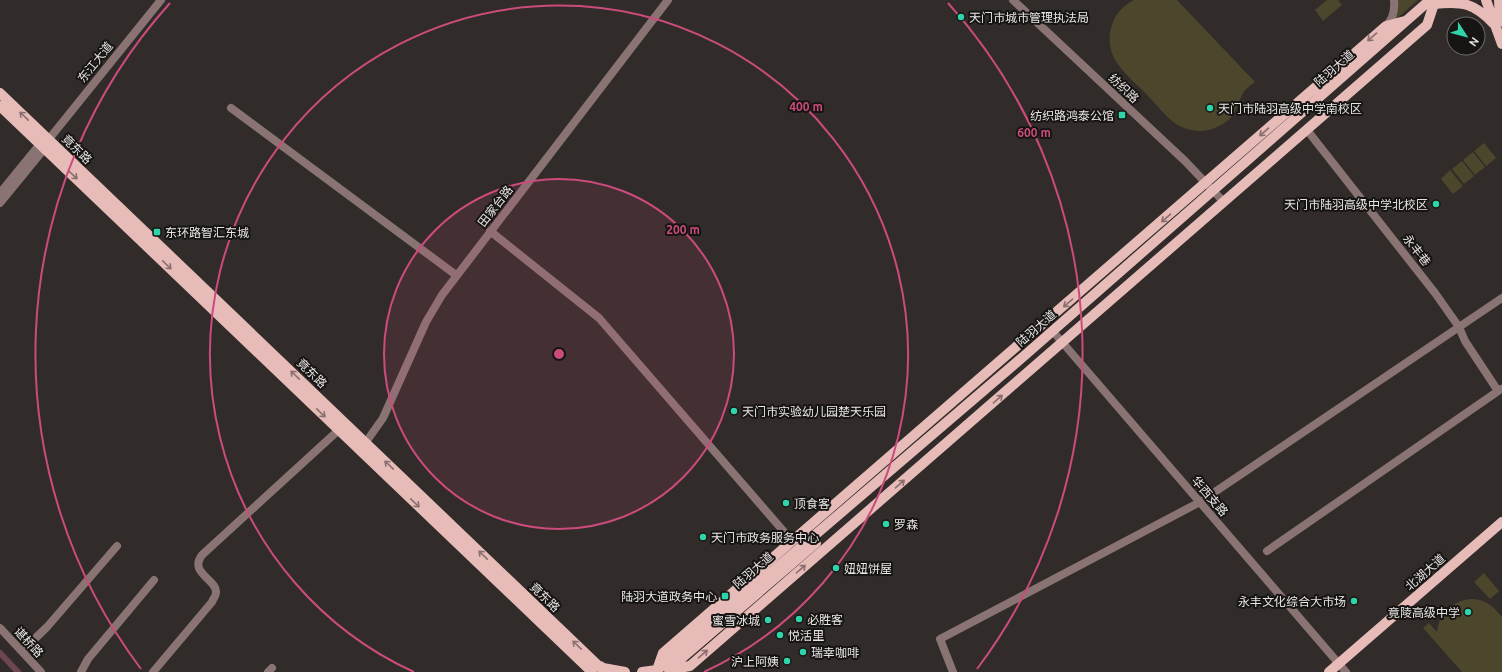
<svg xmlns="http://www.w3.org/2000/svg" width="1502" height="672" font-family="Ubuntu,'Noto Sans SC',sans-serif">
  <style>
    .green { fill: #4c462c }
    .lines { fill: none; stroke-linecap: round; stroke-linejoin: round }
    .canal { stroke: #6e4552; stroke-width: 6 }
    .minor { stroke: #897473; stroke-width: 8 }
    .major { stroke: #e6bbb8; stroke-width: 10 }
    .oneway { stroke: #89706e }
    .ring { fill: none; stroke: #cc4b7d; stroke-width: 2 }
    .poi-dot { fill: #30d4aa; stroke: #171513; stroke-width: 1.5 }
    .labels { text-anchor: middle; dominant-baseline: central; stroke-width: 4; stroke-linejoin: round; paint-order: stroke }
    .poi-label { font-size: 12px; fill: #e9e5e4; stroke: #171513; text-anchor: start }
    .street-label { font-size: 12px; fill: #e9e5e4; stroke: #171513 }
    .centre { fill: #cc4b7d; stroke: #171513; stroke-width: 2 }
    .ring-label { font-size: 12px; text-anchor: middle; font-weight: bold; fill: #cc4b7d; stroke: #171513; stroke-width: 4; stroke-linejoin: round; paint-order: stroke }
  </style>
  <rect width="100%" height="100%" fill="#312c29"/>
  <path class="green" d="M1134,0H1177L1255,82C1251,85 1244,90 1242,95C1235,110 1235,119 1217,127C1207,132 1195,132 1184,128C1170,123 1159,107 1148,96C1138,85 1125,75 1117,63C1102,41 1111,11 1134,0Z
    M1327,0H1338L1342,5L1323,21L1315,10Z
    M1398,0H1418L1395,20L1397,1Z
    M1484,143L1496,158L1486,166L1474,151Z
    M1473,152L1485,167L1475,175L1463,160Z
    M1462,161L1474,176L1464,184L1452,169Z
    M1450,170L1463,186L1453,194L1441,179Z
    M1484,573L1499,591L1490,599L1474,582Z
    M1472,599C1487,600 1493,606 1502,617V672H1462L1423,628L1429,623L1437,632C1439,613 1453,600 1472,599Z"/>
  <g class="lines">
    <path class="canal" d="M0,653L18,672"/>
    <path class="minor" d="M1013,0L1185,161L1224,202
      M1386,26C1393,19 1395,10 1394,0
      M231,108L456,275
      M1307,130L1435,293L1459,327L1465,341L1498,391
      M0,193L40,144L44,142
      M0,203L45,148L49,139L161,0
      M490,231L599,318L792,541
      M1056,335L1346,672
      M366,442L383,418L426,322L442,295L668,0
      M1267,551L1501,389
      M0,628L41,672
      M22,651L47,627L117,546
      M81,672L88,659L154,580
      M153,672L212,602C213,599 216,596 216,593C218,580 188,573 202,555L342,427
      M268,672L272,668
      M953,672L940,639L1200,502L1502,298"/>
    <path class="major" d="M1486,0L1502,44
      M1499,0L1500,22
      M0,93L605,672
      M0,106L592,672
      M600,666L603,668L625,672
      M669,669L816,543
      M669,670L690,666L1427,25L1434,4C1463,1 1474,3 1494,24
      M642,672L657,670L663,653L1386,26L1405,21
      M655,672L1024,356L1430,0
      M1329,672L1502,522"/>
  </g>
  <defs><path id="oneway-shaft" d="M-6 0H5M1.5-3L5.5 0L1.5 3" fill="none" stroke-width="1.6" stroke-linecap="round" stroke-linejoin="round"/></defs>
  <g class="oneway">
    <use href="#oneway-shaft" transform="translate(1372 37) rotate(139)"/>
    <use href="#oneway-shaft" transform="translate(24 116) rotate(-136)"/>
    <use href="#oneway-shaft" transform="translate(1264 132) rotate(139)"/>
    <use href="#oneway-shaft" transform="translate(73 175) rotate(43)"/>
    <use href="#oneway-shaft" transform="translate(1166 218) rotate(139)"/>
    <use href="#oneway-shaft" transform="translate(167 265) rotate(44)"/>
    <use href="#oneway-shaft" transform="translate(1068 303) rotate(139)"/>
    <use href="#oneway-shaft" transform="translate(295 375) rotate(-136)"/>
    <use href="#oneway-shaft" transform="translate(998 399) rotate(-41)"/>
    <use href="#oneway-shaft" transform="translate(321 413) rotate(44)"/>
    <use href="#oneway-shaft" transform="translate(389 465) rotate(-136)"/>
    <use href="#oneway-shaft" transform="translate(900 484) rotate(-41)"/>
    <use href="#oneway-shaft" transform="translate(415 503) rotate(44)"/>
    <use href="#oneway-shaft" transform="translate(483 555) rotate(-136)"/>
    <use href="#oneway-shaft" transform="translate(801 569) rotate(-41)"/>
    <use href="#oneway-shaft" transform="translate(577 645) rotate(-136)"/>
    <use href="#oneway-shaft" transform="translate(703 654) rotate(-41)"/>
  </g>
  <circle cx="559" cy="354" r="175" fill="#cc4b7d" fill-opacity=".12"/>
  <g class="ring">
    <circle cx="559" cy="354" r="175"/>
    <path d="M414 672A349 349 0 1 1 704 672"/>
    <path d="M141 669A524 524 0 0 1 170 3M948 3A524 524 0 0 1 977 669"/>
  </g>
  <g class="poi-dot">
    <circle cx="961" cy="17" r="4"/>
    <circle cx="1210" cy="108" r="4"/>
    <rect x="1118" y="111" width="8" height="8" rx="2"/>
    <circle cx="1436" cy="204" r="4"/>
    <rect x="153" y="228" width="8" height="8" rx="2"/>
    <circle cx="734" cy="411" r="4"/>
    <circle cx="786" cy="503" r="4"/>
    <circle cx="886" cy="524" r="4"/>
    <circle cx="703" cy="537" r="4"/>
    <circle cx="836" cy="568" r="4"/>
    <rect x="721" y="592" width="8" height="8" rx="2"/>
    <circle cx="1354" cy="601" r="4"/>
    <circle cx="1468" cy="612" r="4"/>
    <circle cx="799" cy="619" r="4"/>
    <circle cx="768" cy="620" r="4"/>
    <circle cx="780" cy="635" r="4"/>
    <circle cx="803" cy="652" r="4"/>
    <circle cx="787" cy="661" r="4"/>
  </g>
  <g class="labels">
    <g class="poi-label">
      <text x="969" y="17">天门市城市管理执法局</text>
      <text x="1218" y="108">天门市陆羽高级中学南校区</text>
      <text x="1114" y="115" text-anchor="end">纺织路鸿泰公馆</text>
      <text x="1428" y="204" text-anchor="end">天门市陆羽高级中学北校区</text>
      <text x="165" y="232">东环路智汇东城</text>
      <text x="742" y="411">天门市实验幼儿园楚天乐园</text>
      <text x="794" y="503">顶食客</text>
      <text x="894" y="524">罗森</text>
      <text x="711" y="537">天门市政务服务中心</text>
      <text x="844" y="568">妞妞饼屋</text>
      <text x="717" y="596" text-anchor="end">陆羽大道政务中心</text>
      <text x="1346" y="601" text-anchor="end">永丰文化综合大市场</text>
      <text x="1460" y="612" text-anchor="end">竟陵高级中学</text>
      <text x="807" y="619">必胜客</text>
      <text x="760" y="620" text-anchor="end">蜜雪冰城</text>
      <text x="788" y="635">悦活里</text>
      <text x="811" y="652">瑞幸咖啡</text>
      <text x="779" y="661" text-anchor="end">沪上阿姨</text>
    </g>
    <g class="street-label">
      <text transform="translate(95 62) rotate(-51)">东江大道</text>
      <text transform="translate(1334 68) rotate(-41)">陆羽大道</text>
      <text transform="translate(1124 88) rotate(43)">纺织路</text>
      <text transform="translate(77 149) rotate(44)">竟东路</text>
      <text transform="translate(495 206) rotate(-52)">田家台路</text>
      <text transform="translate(1417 250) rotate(52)">永丰巷</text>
      <text transform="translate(1036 328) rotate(-41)">陆羽大道</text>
      <text transform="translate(312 373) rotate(44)">竟东路</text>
      <text transform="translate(1210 496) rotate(49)">华西支路</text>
      <text transform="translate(753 570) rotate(-41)">陆羽大道</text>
      <text transform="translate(1425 572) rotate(-41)">北湖大道</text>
      <text transform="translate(545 597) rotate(44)">竟东路</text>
      <text transform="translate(29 642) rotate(47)">谌桥路</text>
    </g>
  </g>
  <circle cx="559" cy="354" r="6" class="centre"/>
  <g class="ring-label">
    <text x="806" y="111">400 m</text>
    <text x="1034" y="137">600 m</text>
    <text x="683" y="234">200 m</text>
  </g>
  <g transform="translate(1466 36) rotate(126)"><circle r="19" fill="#171513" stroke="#6b6867"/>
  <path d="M0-3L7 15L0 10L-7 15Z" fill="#30d4aa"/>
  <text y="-6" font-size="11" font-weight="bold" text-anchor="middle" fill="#e9e5e4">N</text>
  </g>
</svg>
